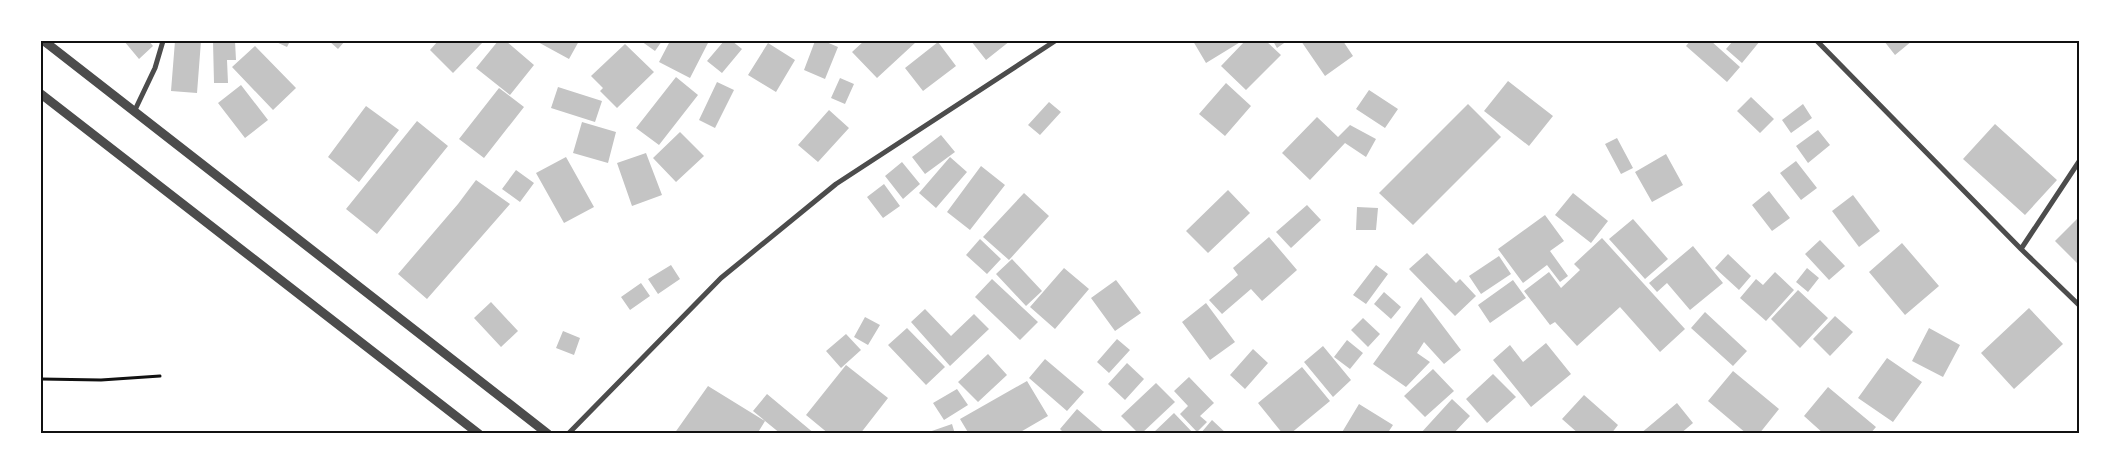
<svg xmlns="http://www.w3.org/2000/svg" width="2121" height="475" font-family="'Source Sans 3',sans-serif">
  <style>
    .building { fill: #c4c4c4 }
    .lines { fill: none; stroke-linecap: round; stroke-linejoin: round }
    .path { stroke: #111; stroke-width: 3 }
    .minor { stroke: #4c4c4c; stroke-width: 5 }
    .tertiary { stroke: #4c4c4c; stroke-width: 9 }
    .neatline { fill: none; stroke: #111; stroke-width: 2 }
  </style>
  <rect width="100%" height="100%" fill="#fff"/>
  <path class="building" d="M124,41H149L153,46L139,59Z
    M175,41H201L197,93L171,91Z
    M213,41H235L236,60H227L228,83H214Z
    M274,41H290L287,47Z
    M329,41H345L338,49Z
    M438,41H484L453,73L430,50Z
    M498,41H506L534,65L510,95L476,68Z
    M536,41H579L569,59Z
    M641,41H662L655,51Z
    M670,41H709L690,78L659,62Z
    M724,41H732L742,49L722,73L707,61Z
    M815,41H824L838,47L825,79L804,70Z
    M864,41H915L916,42L877,78L852,52Z
    M971,41H1010L986,60Z
    M1193,41H1242L1206,63Z
    M1245,41H1266L1281,55L1246,90L1221,66Z
    M1273,41H1287L1277,48Z
    M1301,41H1343L1353,56L1325,76Z
    M1690,41H1711L1740,67L1727,82L1686,46Z
    M1733,41H1760L1742,63L1726,49Z
    M1884,41H1912L1895,55Z
    M938,42L956,66L923,91L905,68Z
    M768,43L795,60L776,92L748,75Z
    M625,44L654,72L617,108L600,91L603,88L591,76Z
    M255,46L296,88L273,110L232,67Z
    M676,77L698,95L659,145L636,128Z
    M840,78L854,84L845,104L831,98Z
    M1508,81L1553,116L1529,146L1484,111Z
    M717,82L734,90L715,128L699,120Z
    M1226,83L1251,106L1225,136L1199,114Z
    M241,85L268,120L245,138L218,103Z
    M558,87L602,101L595,122L551,108Z
    M499,88L524,107L484,158L459,139Z
    M1369,90L1398,109L1385,128L1356,109Z
    M1751,97L1774,119L1760,133L1737,111Z
    M1049,102L1061,112L1040,135L1028,125Z
    M1468,104L1501,137L1413,225L1379,193Z
    M1803,104L1812,118L1791,133L1782,120Z
    M366,106L399,130L359,182L328,157Z
    M829,110L849,128L818,162L798,145Z
    M1317,117L1338,137L1350,125L1376,139L1366,157L1345,143L1310,180L1282,153Z
    M417,121L448,146L377,234L346,209Z
    M582,122L616,132L608,163L573,153Z
    M1995,124L2057,180L2025,215L1963,159Z
    M1818,130L1830,145L1808,163L1796,146Z
    M680,132L704,156L676,182L653,158Z
    M941,135L955,152L925,174L912,157Z
    M1617,138L1633,168L1621,174L1605,144Z
    M646,153L662,195L632,206L617,163Z
    M1666,154L1683,185L1652,202L1635,172Z
    M566,157L594,207L564,223L536,173Z
    M950,157L967,172L936,208L919,193Z
    M1796,161L1817,188L1801,200L1780,173Z
    M902,162L920,184L903,199L885,176Z
    M981,166L1005,185L970,230L947,212Z
    M516,170L534,183L520,202L502,189Z
    M476,180L510,204L427,299L398,274L458,204Z
    M884,184L900,206L883,218L867,197Z
    M1228,190L1250,213L1208,253L1186,231Z
    M1769,191L1790,218L1772,231L1752,205Z
    M1024,193L1049,216L1009,260L983,237Z
    M1573,193L1608,221L1591,243L1555,215Z
    M1853,195L1880,231L1859,247L1832,211Z
    M1307,205L1321,220L1291,248L1276,232Z
    M1357,207L1378,208L1376,230H1356Z
    M1545,215L1564,241L1550,251L1568,276L1560,282L1547,265L1523,283L1498,249Z
    M2080,216V266L2055,241Z
    M1633,219L1668,259L1645,279L1609,239Z
    M1269,237L1297,270L1262,301L1251,289L1222,314L1209,300L1238,275L1233,268Z
    M1602,238L1685,329L1660,352L1620,307L1577,346L1555,322L1550,325L1524,291L1549,272L1561,288L1580,270L1574,264Z
    M980,239L1001,259L987,274L966,255Z
    M1820,240L1845,266L1829,280L1805,254Z
    M1902,243L1939,286L1905,315L1869,272Z
    M1693,246L1723,283L1690,310L1667,283L1657,292L1649,283Z
    M1427,253L1456,283L1460,279L1476,296L1455,316L1409,269Z
    M1728,254L1751,276L1739,290L1715,268Z
    M1499,256L1511,274L1481,294L1469,276Z
    M1012,259L1042,291L1026,306L996,274Z
    M671,265L680,279L658,294L648,279Z
    M1376,265L1388,274L1366,304L1353,295Z
    M1064,268L1089,289L1055,329L1030,307Z
    M1807,268L1819,278L1808,292L1796,282Z
    M1775,272L1794,290L1766,321L1740,298L1756,279L1763,285Z
    M992,279L1038,322L1020,340L975,297Z
    M1116,280L1141,313L1115,331L1091,298Z
    M1513,280L1526,298L1490,323L1478,305Z
    M641,283L650,296L630,310L621,297Z
    M1798,290L1828,318L1800,348L1771,319Z
    M1384,292L1401,307L1391,319L1374,304Z
    M1421,297L1461,350L1444,364L1424,342L1417,353L1430,362L1406,387L1373,364Z
    M491,302L518,331L501,347L474,318Z
    M1206,303L1235,342L1210,360L1182,322Z
    M2029,308L2063,344L2014,389L1981,353Z
    M925,309L951,336L974,314L989,329L950,366L911,322Z
    M1705,312L1747,351L1733,366L1691,328Z
    M1835,316L1853,332L1830,356L1813,339Z
    M865,317L880,325L868,345L854,337Z
    M1363,318L1380,334L1368,347L1351,330Z
    M907,328L945,367L926,385L888,345Z
    M1929,328L1960,345L1943,377L1912,361Z
    M563,331L580,338L574,355L556,348Z
    M846,334L861,350L841,368L826,351Z
    M1117,339L1130,350L1109,373L1097,362Z
    M1347,340L1363,353L1350,369L1334,357Z
    M1546,343L1571,374L1531,407L1493,360L1510,345L1523,362Z
    M1323,346L1351,380L1333,397L1304,362Z
    M1253,349L1268,363L1245,389L1230,375Z
    M988,354L1007,375L978,402L958,382Z
    M1887,358L1922,382L1893,422L1858,398Z
    M1045,359L1084,392L1067,411L1029,378Z
    M1127,363L1144,379L1125,400L1108,384Z
    M846,365L888,398L860,434H829L806,415Z
    M1302,367L1330,401L1290,434H1283L1258,403Z
    M1433,369L1454,391L1425,417L1404,396Z
    M1733,371L1779,409L1759,434H1747L1708,401Z
    M1493,374L1516,397L1487,423L1466,399Z
    M1189,377L1214,403L1200,416L1207,422L1197,432L1180,414L1188,406L1174,391Z
    M1027,381L1048,416L1017,434H969L960,419Z
    M1156,383L1175,402L1141,434H1139L1121,416Z
    M708,386L765,421L757,434H674Z
    M1828,387L1876,427L1870,434H1824L1804,416Z
    M957,389L968,405L944,420L933,403Z
    M767,394L815,434H781L753,411Z
    M1584,395L1618,425L1611,434H1579L1562,419Z
    M1452,399L1470,416L1453,434H1420Z
    M1677,403L1693,423L1680,434H1640Z
    M1359,404L1393,425L1387,434H1341Z
    M1077,409L1106,434H1065L1060,429Z
    M1174,413L1194,434H1152Z
    M1212,420L1227,434H1200Z
    M952,424L955,434H926V433Z"/>
  <g class="lines">
    <path class="path" d="M41,379L101,380L160,376"/>
    <path class="minor" d="M1817,41L2021,249L2080,306
      M134,112L155,68L163,41
      M2021,249L2080,160
      M568,434L721,278L836,184L1055,41"/>
    <path class="tertiary" d="M44,41L548,434
      M41,94L479,434"/>
  </g>
  <rect width="2121" height="475" fill="none" stroke="#ffffff" stroke-width="85"/>
  <rect x="42" y="42" width="2036" height="390" class="neatline"/>
</svg>
